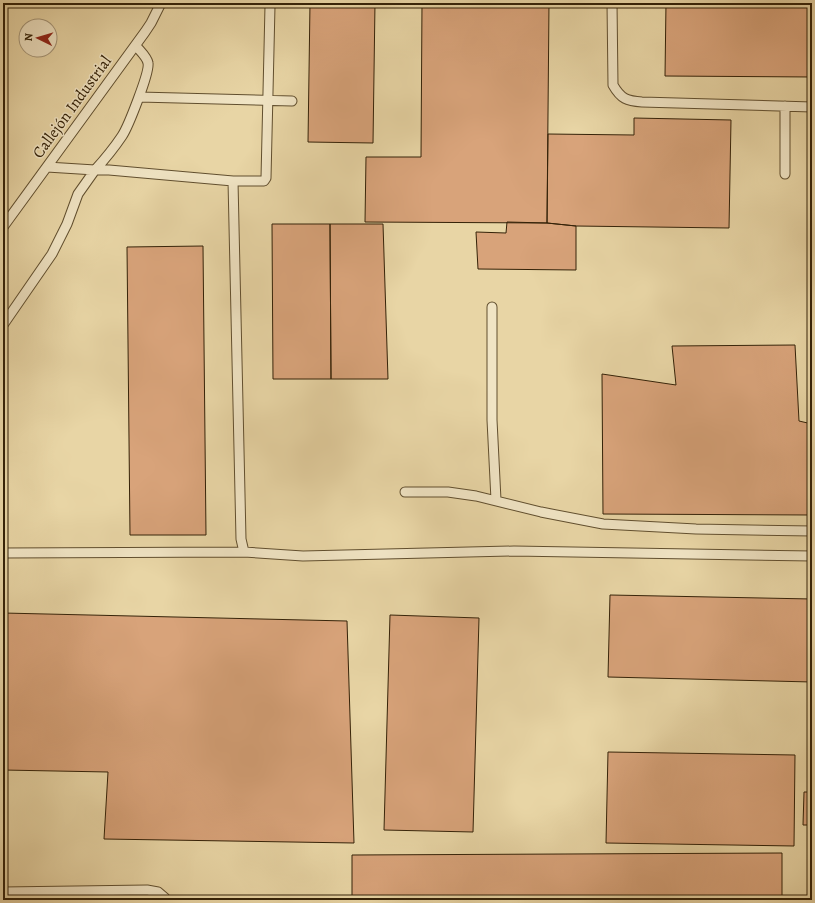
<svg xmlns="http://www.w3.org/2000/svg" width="815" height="903" font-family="Alegreya,serif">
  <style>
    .building { fill: #d8a37a; stroke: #342208 }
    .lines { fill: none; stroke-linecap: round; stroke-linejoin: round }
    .service-casing { stroke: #614f2f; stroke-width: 11 }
    .service { stroke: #f0e4c4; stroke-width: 9 }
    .labels { text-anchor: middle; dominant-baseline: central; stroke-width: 3; stroke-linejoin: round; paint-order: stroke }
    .street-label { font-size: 16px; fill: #342208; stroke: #f0e4c4 }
  </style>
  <rect width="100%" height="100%" fill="#e8d5a5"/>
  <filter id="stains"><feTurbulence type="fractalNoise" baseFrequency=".005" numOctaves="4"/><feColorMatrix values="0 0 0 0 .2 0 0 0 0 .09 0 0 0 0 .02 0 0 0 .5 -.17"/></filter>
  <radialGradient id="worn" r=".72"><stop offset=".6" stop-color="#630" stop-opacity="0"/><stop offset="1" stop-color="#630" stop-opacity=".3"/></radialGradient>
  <path class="building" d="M310,3H375L373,143L308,142Z
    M422,3H549L547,223L365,222L366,157H421Z
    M666,3H812V77L665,76Z
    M634,118L731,120L729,228L576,226L547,223L548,134L634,135Z
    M507,222L547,223L576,226V270L478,269L476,232L506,233Z
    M272,224H330L331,379H273Z
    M330,224H383L388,379H331Z
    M203,246L206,535H130L127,247Z
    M795,345L799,421L812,424V515L603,514L602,374L676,385L672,346Z
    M610,595L812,599V682L608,677Z
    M3,613L347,621L354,843L104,839L108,772L3,770Z
    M390,615L479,618L473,832L384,830Z
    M608,752L795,755L794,846L606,843Z
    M804,792H810L809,825H803Z
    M782,853V898H676V900H352V855Z"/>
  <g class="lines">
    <defs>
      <path id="service" d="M612,3L613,85C621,99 627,101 642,102L812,107
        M139,97L292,101
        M47,167L95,170C105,159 114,148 122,136C128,127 150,72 148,63C147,57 140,51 136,46
        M785,174V106
        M233,181H264L266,178L270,6
        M3,227L145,32L151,23L161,3
        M492,307V420L496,500
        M3,325L52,254L67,224L78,194L95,170H109L233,181L241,539L244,552
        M405,492H448L476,496L541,512L603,524L696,529L812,531
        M3,553L244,552L303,556L514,551L812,556
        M3,892L147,890L158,892L165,898V900"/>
    </defs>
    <use href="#service" class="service-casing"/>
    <use href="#service" class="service"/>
  </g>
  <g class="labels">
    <g class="street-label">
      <text transform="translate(72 107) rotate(-54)">Callejón Industrial</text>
    </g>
  </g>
  <rect width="815" height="903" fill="none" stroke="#e8d5a5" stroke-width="16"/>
  <rect x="4" y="4" width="807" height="895" fill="none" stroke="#342208" stroke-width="2"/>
  <rect x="8" y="8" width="799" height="887" fill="none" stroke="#342208"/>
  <g transform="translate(38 38) rotate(275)"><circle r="19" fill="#f0e4c4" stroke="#a59679"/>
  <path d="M0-3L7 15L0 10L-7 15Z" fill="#8f2418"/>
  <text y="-6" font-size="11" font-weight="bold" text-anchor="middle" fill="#342208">N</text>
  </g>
  <rect width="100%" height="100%" filter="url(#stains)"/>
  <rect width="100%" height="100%" fill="url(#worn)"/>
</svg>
